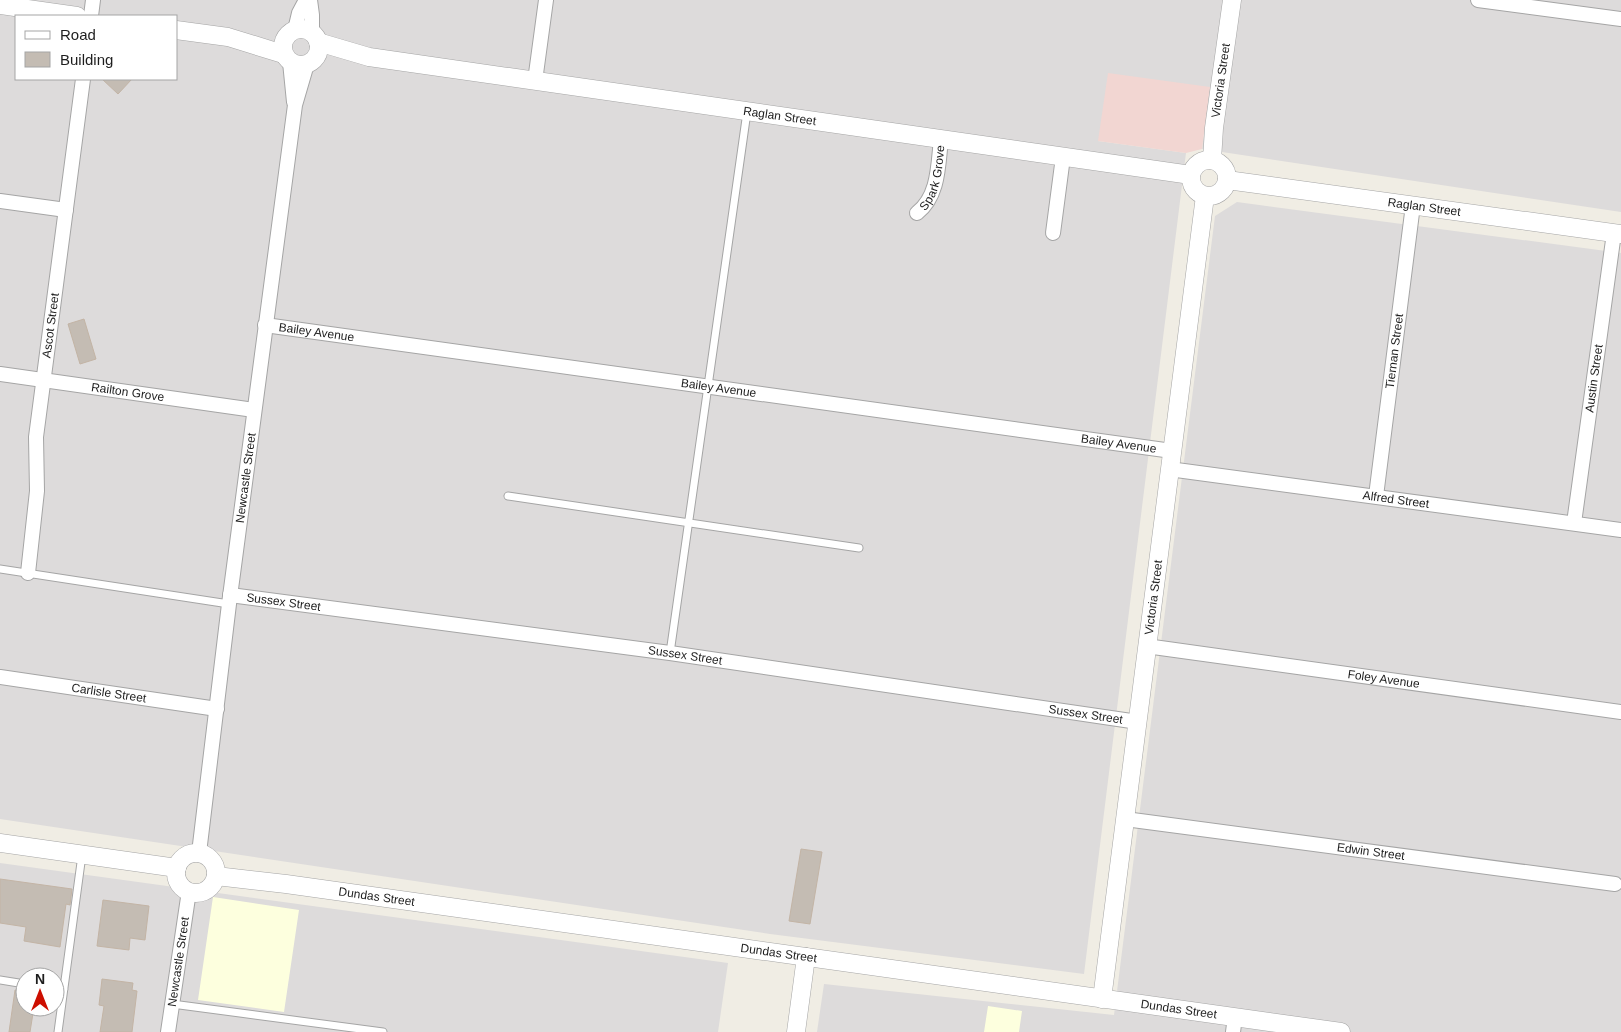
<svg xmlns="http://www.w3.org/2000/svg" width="1621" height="1032" font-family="Arial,sans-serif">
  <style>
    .residential { fill: #dddbdb; fill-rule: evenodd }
    .commercial { fill: #f2d6d2 }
    .education { fill: #fdffde }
    .building { fill: #c4bcb3; stroke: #c3b4a5 }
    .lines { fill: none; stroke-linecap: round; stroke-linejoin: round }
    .service-casing { stroke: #a5a5a5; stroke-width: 9 }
    .minor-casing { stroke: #a5a5a5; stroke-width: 16 }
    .tertiary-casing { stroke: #a5a5a5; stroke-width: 19 }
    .service { stroke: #fff; stroke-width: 7 }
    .minor { stroke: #fff; stroke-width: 14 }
    .tertiary { stroke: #fff; stroke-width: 18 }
    .labels { text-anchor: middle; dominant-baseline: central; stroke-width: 4; stroke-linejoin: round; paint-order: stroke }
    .street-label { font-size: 12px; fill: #1e1e1e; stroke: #fff }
  </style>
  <rect width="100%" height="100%" fill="#f0ede4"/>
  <path class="residential" d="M0,0H1621V212L1202,149L1209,87L1098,141L1186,153L1084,974L770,934L0,819ZM16,16H176V79H16Z
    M1237,202L1621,253V1032H817L824,984L1114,1015L1215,216Z
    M0,863L728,963L718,1032H0ZM25,977H55V1007H25Z"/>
  <path class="commercial" d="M1108,73L1210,87L1202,149L1186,153L1098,141Z"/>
  <path class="education" d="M213,897L299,910L284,1012L198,1000Z
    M988,1006L1022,1011L1019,1032H984Z"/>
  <path class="building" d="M102,79H132L118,94Z
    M84,319L96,359L80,364L68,324Z
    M801,849L822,852L810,924L789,921Z
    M0,879L72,889L70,905L66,904L60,947L24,941L26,927L0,923Z
    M103,900L149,906L145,940L130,938L129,950L97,946Z
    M102,979L133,983L132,990L137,991L132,1032H100L104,1006L99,1005Z
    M15,990L25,991V1007H34L30,1032H9Z"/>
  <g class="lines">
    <defs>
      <path id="service" d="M508,496L859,548
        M0,569L229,604
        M670,653L747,112
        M0,980L25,984
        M55,988L64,989
        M172,1004L383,1032
        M58,1032L82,855"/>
      <g id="minor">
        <path d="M310,0L312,15V33"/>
        <path d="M1478,0L1621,19"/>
        <path d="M91,16L93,0"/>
        <path d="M295,30L299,13L306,0"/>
        <path d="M290,62L294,102"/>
        <path d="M535,81L546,0"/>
        <path d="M0,201L66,210"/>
        <path id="s1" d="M917,213C939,196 938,165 941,139"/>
        <path d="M1053,233L1063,157"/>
        <path id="s2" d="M265,325L1172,451"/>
        <path id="s3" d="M0,374L254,410"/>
        <path id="s4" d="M1169,469L1621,530"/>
        <path id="s5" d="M1376,496L1413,205"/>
        <path id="s6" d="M1574,523L1614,233"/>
        <path id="s7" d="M28,573L37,491L36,437L83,79"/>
        <path id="s8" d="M230,595L670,653L1138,722"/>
        <path id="s9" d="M1146,646L1621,712"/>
        <path id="s10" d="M0,677L217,709"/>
        <path id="s11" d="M1125,819L1615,884"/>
        <path id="s12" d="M199,853L229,604L295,105L307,64"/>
        <path id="s13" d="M168,1032L189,891"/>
        <path d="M1233,1032L1235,1017"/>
      </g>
      <g id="tertiary">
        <path d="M0,5L77,16"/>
        <circle cx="301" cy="47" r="18"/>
        <path d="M176,30L228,37L283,54"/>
        <path id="s14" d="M318,42L369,57L1191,175"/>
        <circle cx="1209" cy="178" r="18"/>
        <path id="s15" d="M1212,160L1214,128L1232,0"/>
        <path id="s16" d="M1227,180L1621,234"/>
        <path d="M0,843L177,868"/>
        <circle cx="196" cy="873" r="20"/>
        <path id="s17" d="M216,876L286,884L1341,1032"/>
        <path id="s18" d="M1102,999L1205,196"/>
        <path d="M796,1032L806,957"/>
      </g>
    </defs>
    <use href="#service" class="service-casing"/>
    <use href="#minor" class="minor-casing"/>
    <use href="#tertiary" class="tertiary-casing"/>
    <use href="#service" class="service"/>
    <use href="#minor" class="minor"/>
    <use href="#tertiary" class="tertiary"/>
  </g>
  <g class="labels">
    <g class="street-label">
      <text stroke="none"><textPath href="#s15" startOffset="80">Victoria Street</textPath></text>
      <text stroke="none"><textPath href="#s14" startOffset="468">Raglan Street</textPath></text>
      <text stroke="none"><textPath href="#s1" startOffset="40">Spark Grove</textPath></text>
      <text stroke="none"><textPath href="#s16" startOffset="199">Raglan Street</textPath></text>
      <text stroke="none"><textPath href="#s7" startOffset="249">Ascot Street</textPath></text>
      <text stroke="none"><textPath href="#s2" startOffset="52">Bailey Avenue</textPath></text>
      <text stroke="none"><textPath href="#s5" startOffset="146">Tiernan Street</textPath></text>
      <text stroke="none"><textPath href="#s6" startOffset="146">Austin Street</textPath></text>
      <text stroke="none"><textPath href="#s2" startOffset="458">Bailey Avenue</textPath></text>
      <text stroke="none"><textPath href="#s3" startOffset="129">Railton Grove</textPath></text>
      <text stroke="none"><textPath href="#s2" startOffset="862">Bailey Avenue</textPath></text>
      <text stroke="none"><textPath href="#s12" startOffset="378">Newcastle Street</textPath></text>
      <text stroke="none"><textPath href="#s4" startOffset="229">Alfred Street</textPath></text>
      <text stroke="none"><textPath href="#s18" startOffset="405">Victoria Street</textPath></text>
      <text stroke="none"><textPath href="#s8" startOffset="54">Sussex Street</textPath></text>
      <text stroke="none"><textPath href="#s8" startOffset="459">Sussex Street</textPath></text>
      <text stroke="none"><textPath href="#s9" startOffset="240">Foley Avenue</textPath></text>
      <text stroke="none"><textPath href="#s10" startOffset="110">Carlisle Street</textPath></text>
      <text stroke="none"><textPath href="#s8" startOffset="864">Sussex Street</textPath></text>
      <text stroke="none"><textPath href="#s11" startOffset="248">Edwin Street</textPath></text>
      <text stroke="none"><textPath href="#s17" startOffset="162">Dundas Street</textPath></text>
      <text stroke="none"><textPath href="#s17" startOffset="568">Dundas Street</textPath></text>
      <text stroke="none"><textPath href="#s13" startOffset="71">Newcastle Street</textPath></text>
      <text stroke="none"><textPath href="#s17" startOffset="972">Dundas Street</textPath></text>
    </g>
  </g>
  <rect x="15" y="15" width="162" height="65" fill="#ffffff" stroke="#a5a5a5"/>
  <rect x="25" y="31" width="25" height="8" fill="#ffffff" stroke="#a5a5a5"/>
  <text x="60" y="40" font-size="15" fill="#1e1e1e">Road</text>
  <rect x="25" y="52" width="25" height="15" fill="#c4bcb3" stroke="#a5a5a5"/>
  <text x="60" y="65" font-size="15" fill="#1e1e1e">Building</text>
  <g transform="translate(40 992)"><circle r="24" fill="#ffffff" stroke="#a5a5a5"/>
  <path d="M0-4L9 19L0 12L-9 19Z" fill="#cd0e00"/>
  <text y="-8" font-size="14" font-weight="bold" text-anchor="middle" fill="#1e1e1e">N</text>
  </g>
</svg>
